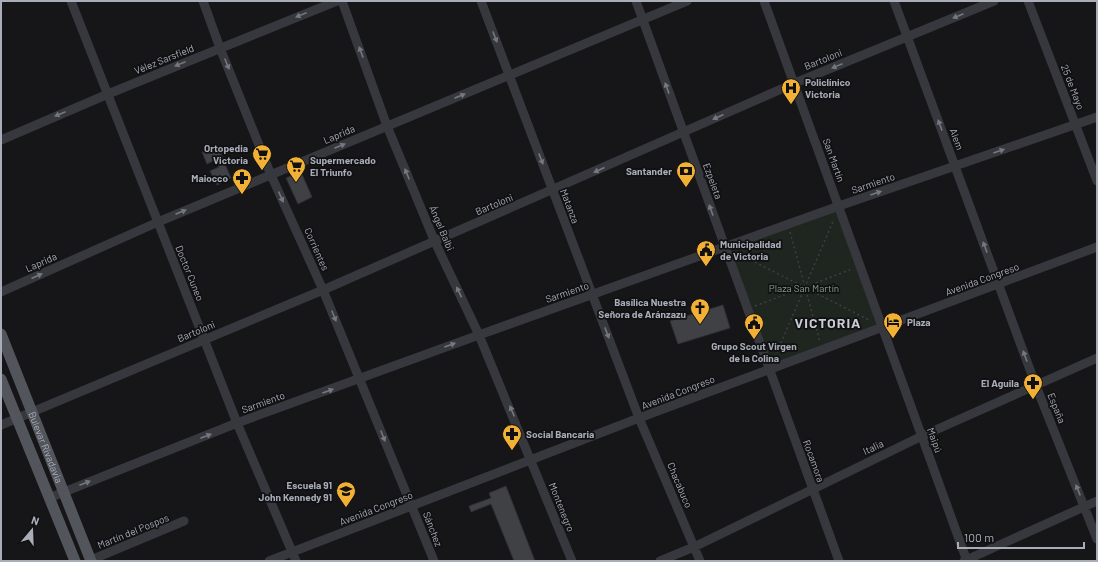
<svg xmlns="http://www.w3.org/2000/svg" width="1098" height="562" font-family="Barlow,sans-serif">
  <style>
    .green { fill: #1e261f }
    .building { fill: #404145; stroke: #303034 }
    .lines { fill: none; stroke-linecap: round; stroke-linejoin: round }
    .path { stroke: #3d3f44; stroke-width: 1.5; stroke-dasharray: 2 3; stroke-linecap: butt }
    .minor { stroke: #37383d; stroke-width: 9 }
    .major { stroke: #53555c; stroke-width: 11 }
    .oneway { fill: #757881 }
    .labels { text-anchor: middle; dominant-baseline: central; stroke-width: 3.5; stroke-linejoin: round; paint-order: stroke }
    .street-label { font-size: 10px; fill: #a8adb8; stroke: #111113 }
    .poi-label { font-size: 10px; font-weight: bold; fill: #a8adb8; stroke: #111113; text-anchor: end }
    .park-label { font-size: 10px; fill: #7fa381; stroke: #111113 }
    .district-label { font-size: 14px; font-weight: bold; letter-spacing: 1px; fill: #c9ccd4; stroke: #111113 }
  </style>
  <rect width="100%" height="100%" fill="#161618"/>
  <path class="green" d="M839,206L883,327L769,369L725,247Z"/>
  <path class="building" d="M217,146L223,158L220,160L222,165L225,164L231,178L217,185L210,171L219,167L215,160L207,164L202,152Z
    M301,172L312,197L298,204L286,178Z
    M723,305L730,328L678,344L670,321Z
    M506,486L535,561H514L491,504L471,512L469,506L491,498L489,493Z"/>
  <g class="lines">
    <path class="path" d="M790,232L820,342
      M737,253L871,321
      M755,306L852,269
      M775,357L834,219"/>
    <path class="minor" d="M71,1L237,423L296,561
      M203,1L220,48L271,175L323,290L434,561
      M342,1L387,126L435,242L479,335L572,561
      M481,1L639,418L700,561
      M636,1L839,561
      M764,1L967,561
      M894,1L1036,386L1097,539
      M1028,1L1097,181
      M1,140L108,94L337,1
      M1,292L158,222L687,1
      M1,425L323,290L795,83L994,1
      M49,498L237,423L479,335L839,206L1097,117
      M91,560L184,521
      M269,561L639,418L1097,247
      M660,561L694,547L922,436L1097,358
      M964,561L1097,501"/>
    <g class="major">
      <path id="s1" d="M1,334L91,561"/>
      <path d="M1,379L75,561"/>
    </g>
  </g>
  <defs><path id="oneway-solid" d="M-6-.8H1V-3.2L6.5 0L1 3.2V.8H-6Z"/></defs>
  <g class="oneway">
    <use href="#oneway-solid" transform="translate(301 15) rotate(158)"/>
    <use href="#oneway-solid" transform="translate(958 16) rotate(157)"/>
    <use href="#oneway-solid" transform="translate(495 37) rotate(69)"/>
    <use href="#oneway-solid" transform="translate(361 52) rotate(-110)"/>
    <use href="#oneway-solid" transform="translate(180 64) rotate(158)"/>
    <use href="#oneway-solid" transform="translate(227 64) rotate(68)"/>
    <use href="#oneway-solid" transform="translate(837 66) rotate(158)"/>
    <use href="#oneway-solid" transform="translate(667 88) rotate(-110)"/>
    <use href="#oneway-solid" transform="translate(460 96) rotate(-23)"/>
    <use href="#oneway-solid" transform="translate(60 114) rotate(157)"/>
    <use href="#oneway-solid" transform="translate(718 117) rotate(156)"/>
    <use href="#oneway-solid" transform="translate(940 125) rotate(-110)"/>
    <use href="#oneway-solid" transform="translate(340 146) rotate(-23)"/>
    <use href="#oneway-solid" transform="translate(999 151) rotate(-19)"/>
    <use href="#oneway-solid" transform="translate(541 159) rotate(69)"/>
    <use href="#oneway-solid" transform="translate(599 170) rotate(156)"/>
    <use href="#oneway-solid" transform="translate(407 174) rotate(-112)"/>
    <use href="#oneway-solid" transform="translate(876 193) rotate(-19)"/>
    <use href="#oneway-solid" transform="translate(281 197) rotate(66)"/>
    <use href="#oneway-solid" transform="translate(711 210) rotate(-110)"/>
    <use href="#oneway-solid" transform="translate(181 212) rotate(-23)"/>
    <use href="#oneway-solid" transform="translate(985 247) rotate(-110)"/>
    <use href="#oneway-solid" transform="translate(37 276) rotate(-24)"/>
    <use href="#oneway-solid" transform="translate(459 292) rotate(-116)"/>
    <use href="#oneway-solid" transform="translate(334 316) rotate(68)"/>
    <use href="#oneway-solid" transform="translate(607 333) rotate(69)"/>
    <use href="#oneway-solid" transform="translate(450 345) rotate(-20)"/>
    <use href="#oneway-solid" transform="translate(1025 356) rotate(-110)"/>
    <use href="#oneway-solid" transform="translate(328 391) rotate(-20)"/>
    <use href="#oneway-solid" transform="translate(512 411) rotate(-113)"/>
    <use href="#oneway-solid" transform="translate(206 436) rotate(-21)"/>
    <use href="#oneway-solid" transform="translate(383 436) rotate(68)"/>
    <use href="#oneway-solid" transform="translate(85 483) rotate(-21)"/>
    <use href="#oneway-solid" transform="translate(1078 490) rotate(-112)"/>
  </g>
  <defs>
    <symbol id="hospital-pin" viewBox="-11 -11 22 30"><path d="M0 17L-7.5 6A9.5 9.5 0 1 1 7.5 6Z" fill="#f2b134" stroke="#111113"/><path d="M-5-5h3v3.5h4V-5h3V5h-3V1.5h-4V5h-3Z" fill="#111"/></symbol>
    <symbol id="supermarket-pin" viewBox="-11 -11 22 30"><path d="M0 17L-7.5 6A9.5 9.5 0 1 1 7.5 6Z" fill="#f2b134" stroke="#111113"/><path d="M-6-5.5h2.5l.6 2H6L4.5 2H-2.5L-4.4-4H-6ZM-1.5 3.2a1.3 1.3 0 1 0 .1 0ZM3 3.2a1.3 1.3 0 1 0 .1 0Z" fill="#111"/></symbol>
    <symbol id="bank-pin" viewBox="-11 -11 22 30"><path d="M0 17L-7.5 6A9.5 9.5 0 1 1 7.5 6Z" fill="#f2b134" stroke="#111113"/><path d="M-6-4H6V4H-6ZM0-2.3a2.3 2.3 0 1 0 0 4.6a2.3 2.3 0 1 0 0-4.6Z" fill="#111"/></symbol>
    <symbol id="pharmacy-pin" viewBox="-11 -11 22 30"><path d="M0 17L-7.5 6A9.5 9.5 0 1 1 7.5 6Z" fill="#f2b134" stroke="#111113"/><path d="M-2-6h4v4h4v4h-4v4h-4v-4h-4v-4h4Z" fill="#111"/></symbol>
    <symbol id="civic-pin" viewBox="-11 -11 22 30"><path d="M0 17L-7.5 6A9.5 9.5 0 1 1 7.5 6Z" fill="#f2b134" stroke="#111113"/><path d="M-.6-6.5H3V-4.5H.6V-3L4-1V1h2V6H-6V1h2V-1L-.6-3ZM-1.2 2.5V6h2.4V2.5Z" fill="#111"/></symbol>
    <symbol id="church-pin" viewBox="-11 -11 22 30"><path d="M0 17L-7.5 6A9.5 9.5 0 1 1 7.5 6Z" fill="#f2b134" stroke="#111113"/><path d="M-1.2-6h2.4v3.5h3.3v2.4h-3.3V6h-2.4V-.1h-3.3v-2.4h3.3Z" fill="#111"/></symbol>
    <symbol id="hotel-pin" viewBox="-11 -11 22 30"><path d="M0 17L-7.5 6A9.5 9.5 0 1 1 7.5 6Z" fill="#f2b134" stroke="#111113"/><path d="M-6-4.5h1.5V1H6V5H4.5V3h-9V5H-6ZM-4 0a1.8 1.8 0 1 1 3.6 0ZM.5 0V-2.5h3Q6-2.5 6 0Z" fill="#111"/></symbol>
    <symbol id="school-pin" viewBox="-11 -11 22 30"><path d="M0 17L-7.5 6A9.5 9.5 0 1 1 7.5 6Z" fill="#f2b134" stroke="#111113"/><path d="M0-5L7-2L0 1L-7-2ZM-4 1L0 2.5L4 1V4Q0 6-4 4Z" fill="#111"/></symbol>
  </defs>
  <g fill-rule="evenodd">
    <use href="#hospital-pin" x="780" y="77" width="22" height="30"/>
    <use href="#supermarket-pin" x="251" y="143" width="22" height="30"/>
    <use href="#supermarket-pin" x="285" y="155" width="22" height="30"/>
    <use href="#bank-pin" x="675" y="160" width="22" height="30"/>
    <use href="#pharmacy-pin" x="231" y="167" width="22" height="30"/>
    <use href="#civic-pin" x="695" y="239" width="22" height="30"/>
    <use href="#church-pin" x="689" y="297" width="22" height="30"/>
    <use href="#hotel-pin" x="882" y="311" width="22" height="30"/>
    <use href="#civic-pin" x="743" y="312" width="22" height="30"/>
    <use href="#pharmacy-pin" x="1022" y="372" width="22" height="30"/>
    <use href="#pharmacy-pin" x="501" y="423" width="22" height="30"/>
    <use href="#school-pin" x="335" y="480" width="22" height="30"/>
  </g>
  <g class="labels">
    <g class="street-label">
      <text transform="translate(164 59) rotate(-22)">Vélez Sarsfield</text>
      <text transform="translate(823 59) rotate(-22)">Bartoloni</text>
      <text transform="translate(1073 87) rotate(69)">25 de Mayo</text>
      <text transform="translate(339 134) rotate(-23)">Laprida</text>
      <text transform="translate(957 139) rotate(70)">Alem</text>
      <text transform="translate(834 160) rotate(70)">San Martín</text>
      <text transform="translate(713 181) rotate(70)">Ezpeleta</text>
      <text transform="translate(873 183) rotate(-19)">Sarmiento</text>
      <text transform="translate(494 204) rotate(-23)">Bartoloni</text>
      <text transform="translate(570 206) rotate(69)">Matanza</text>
      <text transform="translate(442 228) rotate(67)">Ángel Balbi</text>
      <text transform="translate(317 249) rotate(66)">Corrientes</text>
      <text transform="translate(41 262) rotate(-24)">Laprida</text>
      <text transform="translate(190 273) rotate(68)">Doctor Cuneo</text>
      <text transform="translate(982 279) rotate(-20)">Avenida Congreso</text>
      <text transform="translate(567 292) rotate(-19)">Sarmiento</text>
      <text transform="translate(196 331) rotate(-23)">Bartoloni</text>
      <text transform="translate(678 392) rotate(-21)">Avenida Congreso</text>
      <text transform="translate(263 402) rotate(-20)">Sarmiento</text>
      <text transform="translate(1057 408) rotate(68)">España</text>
      <text transform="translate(935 440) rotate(70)">Maipú</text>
      <text transform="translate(873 447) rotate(-25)">Italia</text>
      <text stroke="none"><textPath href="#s1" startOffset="122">Bulevar Rivadavia</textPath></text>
      <text transform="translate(814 461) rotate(70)">Rocamora</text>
      <text transform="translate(680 485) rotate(67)">Chacabuco</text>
      <text transform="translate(562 507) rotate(68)">Montenegro</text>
      <text transform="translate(376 508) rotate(-21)">Avenida Congreso</text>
      <text transform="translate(433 529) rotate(69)">Sánchez</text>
      <text transform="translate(133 531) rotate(-22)">Martín del Pospos</text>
    </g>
    <g class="poi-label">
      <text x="805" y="82" text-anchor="start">Policlínico<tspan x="805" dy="12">Victoria</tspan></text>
      <text x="248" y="148">Ortopedia<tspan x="248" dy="12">Victoria</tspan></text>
      <text x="310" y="160" text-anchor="start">Supermercado<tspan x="310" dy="12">El Triunfo</tspan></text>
      <text x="672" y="171">Santander</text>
      <text x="228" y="178">Maiocco</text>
      <text x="720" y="244" text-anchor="start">Municipalidad<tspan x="720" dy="12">de Victoria</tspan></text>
      <text x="686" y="302">Basílica Nuestra<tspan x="686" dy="12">Señora de Aránzazu</tspan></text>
      <text x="907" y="322" text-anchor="start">Plaza</text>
      <text x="754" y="346" text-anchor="middle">Grupo Scout Virgen<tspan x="754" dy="12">de la Colina</tspan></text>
      <text x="1019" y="383">El Aguila</text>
      <text x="526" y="434" text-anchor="start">Social Bancaria</text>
      <text x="332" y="485">Escuela 91<tspan x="332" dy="12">John Kennedy 91</tspan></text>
    </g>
    <g class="park-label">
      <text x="804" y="288">Plaza San Martín</text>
    </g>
    <g class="district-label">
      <text x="828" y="322">VICTORIA</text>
    </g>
  </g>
  <rect width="1098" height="562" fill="none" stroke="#a8adb8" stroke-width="4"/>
  <g transform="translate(32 530) rotate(19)" stroke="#111113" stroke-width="3" paint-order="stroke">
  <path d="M0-3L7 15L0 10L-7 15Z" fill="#a8adb8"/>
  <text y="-6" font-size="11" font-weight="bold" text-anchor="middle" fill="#a8adb8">N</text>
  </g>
  <path d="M958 542v6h126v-6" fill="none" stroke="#a8adb8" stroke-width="2"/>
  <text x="964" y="542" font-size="12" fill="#a8adb8" stroke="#111113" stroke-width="3" paint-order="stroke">100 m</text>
</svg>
